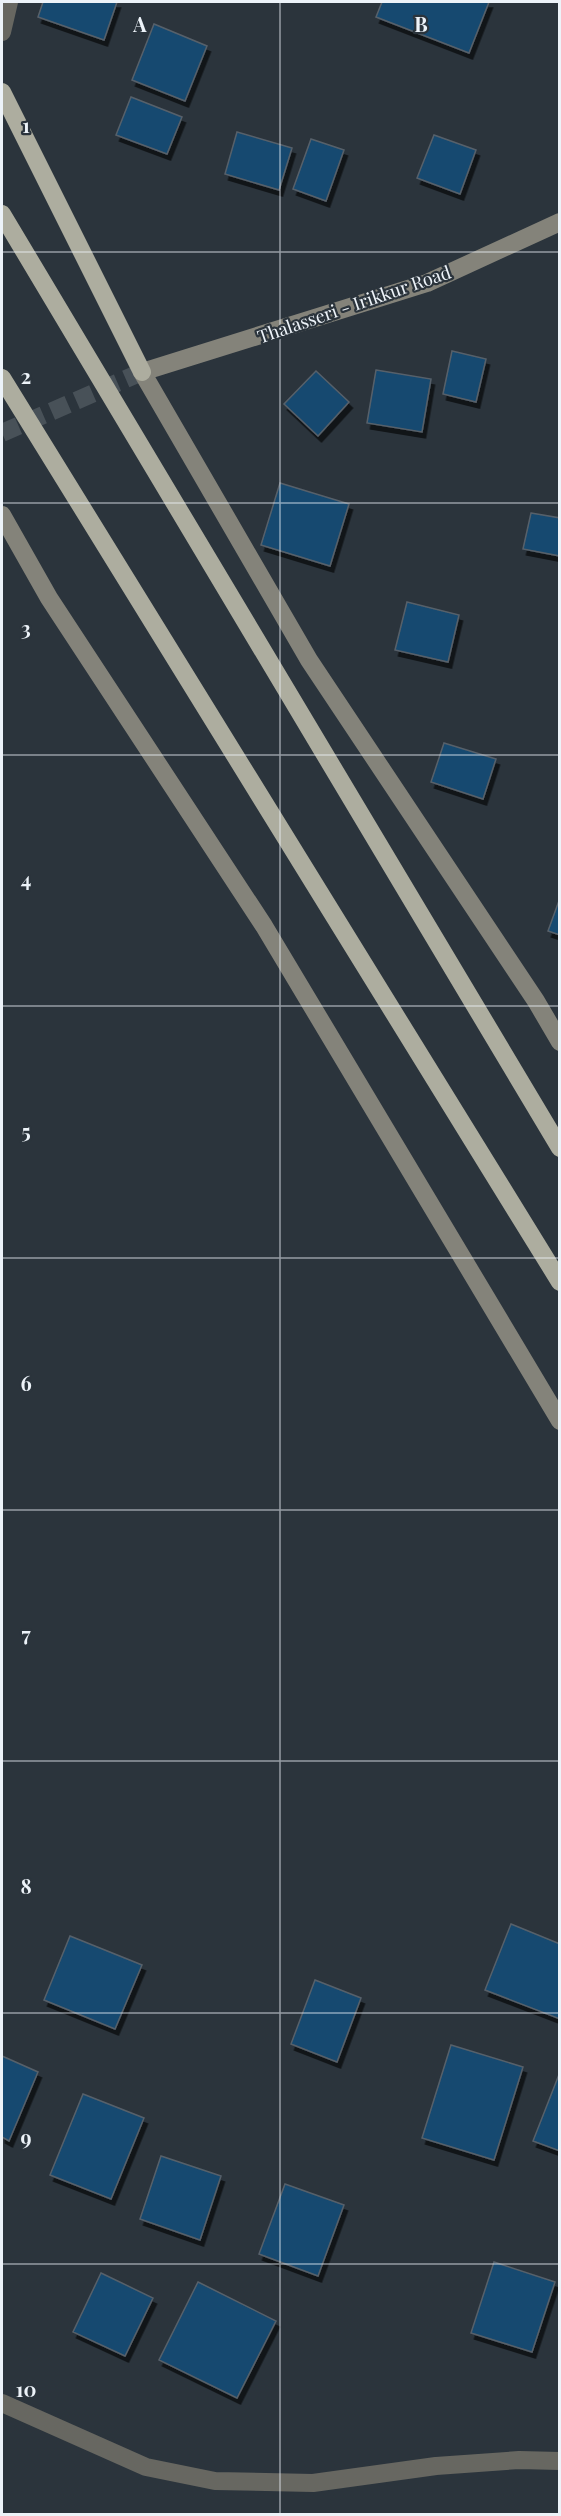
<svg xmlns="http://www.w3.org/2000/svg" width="561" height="2516" font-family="'Playfair Display',serif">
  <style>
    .building { fill: #15496f; stroke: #57616b; stroke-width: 1.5; filter: url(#shadow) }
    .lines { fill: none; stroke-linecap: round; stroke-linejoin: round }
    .secondary-tunnel { stroke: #485158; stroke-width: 18; stroke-dasharray: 18 9; stroke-linecap: butt }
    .street { stroke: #676761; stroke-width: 18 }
    .secondary { stroke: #84837a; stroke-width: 18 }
    .highway { stroke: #adad9f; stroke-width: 18 }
    .grid { fill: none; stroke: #edf3f9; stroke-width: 1.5; stroke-opacity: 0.55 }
    .labels { text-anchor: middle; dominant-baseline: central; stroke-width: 4.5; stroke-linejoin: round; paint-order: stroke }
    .street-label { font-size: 18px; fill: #edf3f9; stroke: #2b343c }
    .grid-label { font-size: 20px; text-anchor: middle; font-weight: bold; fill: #edf3f9; stroke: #2b343c; stroke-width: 4.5; stroke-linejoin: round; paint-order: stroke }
  </style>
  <defs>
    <filter id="shadow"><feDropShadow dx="3.5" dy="6" stdDeviation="0" flood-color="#0009"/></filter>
  </defs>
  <rect width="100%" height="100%" fill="#2b343c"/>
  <path class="building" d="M43,2H117L104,40L38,17Z
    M382,2H489L469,53L376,17Z
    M154,24L207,46L185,101L132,80Z
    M131,97L182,117L167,154L116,135Z
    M237,132L292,148L279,190L225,174Z
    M434,135L476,150L460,194L417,178Z
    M311,139L344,150L326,201L293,189Z
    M452,351L486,359L476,402L443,394Z
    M376,370L431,379L422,432L367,423Z
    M316,371L349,402L318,436L284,404Z
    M280,483L349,504L330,566L261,545Z
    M531,513L560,518V556L523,549Z
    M407,602L459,615L448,662L395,650Z
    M444,743L496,759L483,799L431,782Z
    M560,898V935L548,931Z
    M511,1924L560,1944V2019L485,1990Z
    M70,1936L142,1965L115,2029L44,2000Z
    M315,1980L361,1998L337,2062L291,2044Z
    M451,2045L523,2067L494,2160L422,2138Z
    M2,2056L38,2072L9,2141L2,2137Z
    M560,2072V2151L533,2141Z
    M83,2094L144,2118L111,2199L50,2175Z
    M161,2156L221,2176L200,2240L140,2219Z
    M285,2184L344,2205L318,2276L259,2254Z
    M494,2262L555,2282L532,2352L471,2333Z
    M101,2273L153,2298L125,2356L73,2332Z
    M198,2282L276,2321L237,2398L159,2360Z"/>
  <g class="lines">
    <path class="secondary-tunnel" d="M2,433L142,372"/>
    <path class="street" d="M2,32L9,2
      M2,2403L146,2467L215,2481L313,2483L436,2466L519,2460L560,2461"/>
    <path class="secondary" d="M560,222L427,283L142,372L309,660L536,1001L560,1042
      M2,515L49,598L264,926L560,1421"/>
    <path class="highway" d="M2,92L142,372
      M2,214L560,1148
      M2,378L560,1282"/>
  </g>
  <path class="grid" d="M280,2V2514M2,252H560M2,503H560M2,755H560M2,1006H560M2,1258H560M2,1510H560M2,1761H560M2,2013H560M2,2264H560"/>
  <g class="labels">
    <g class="street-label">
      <text transform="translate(354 304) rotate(-19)">Thalasseri - Irikkur Road</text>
    </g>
  </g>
  <g class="grid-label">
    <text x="140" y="32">A</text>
    <text x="421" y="32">B</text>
    <text x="26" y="133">1</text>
    <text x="26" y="384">2</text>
    <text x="26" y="636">3</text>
    <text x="26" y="887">4</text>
    <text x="26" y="1139">5</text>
    <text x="26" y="1391">6</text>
    <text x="26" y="1642">7</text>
    <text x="26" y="1894">8</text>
    <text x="26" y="2145">9</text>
    <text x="26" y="2397">10</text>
  </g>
  <rect width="561" height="2516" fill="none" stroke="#edf3f9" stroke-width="6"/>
</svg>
